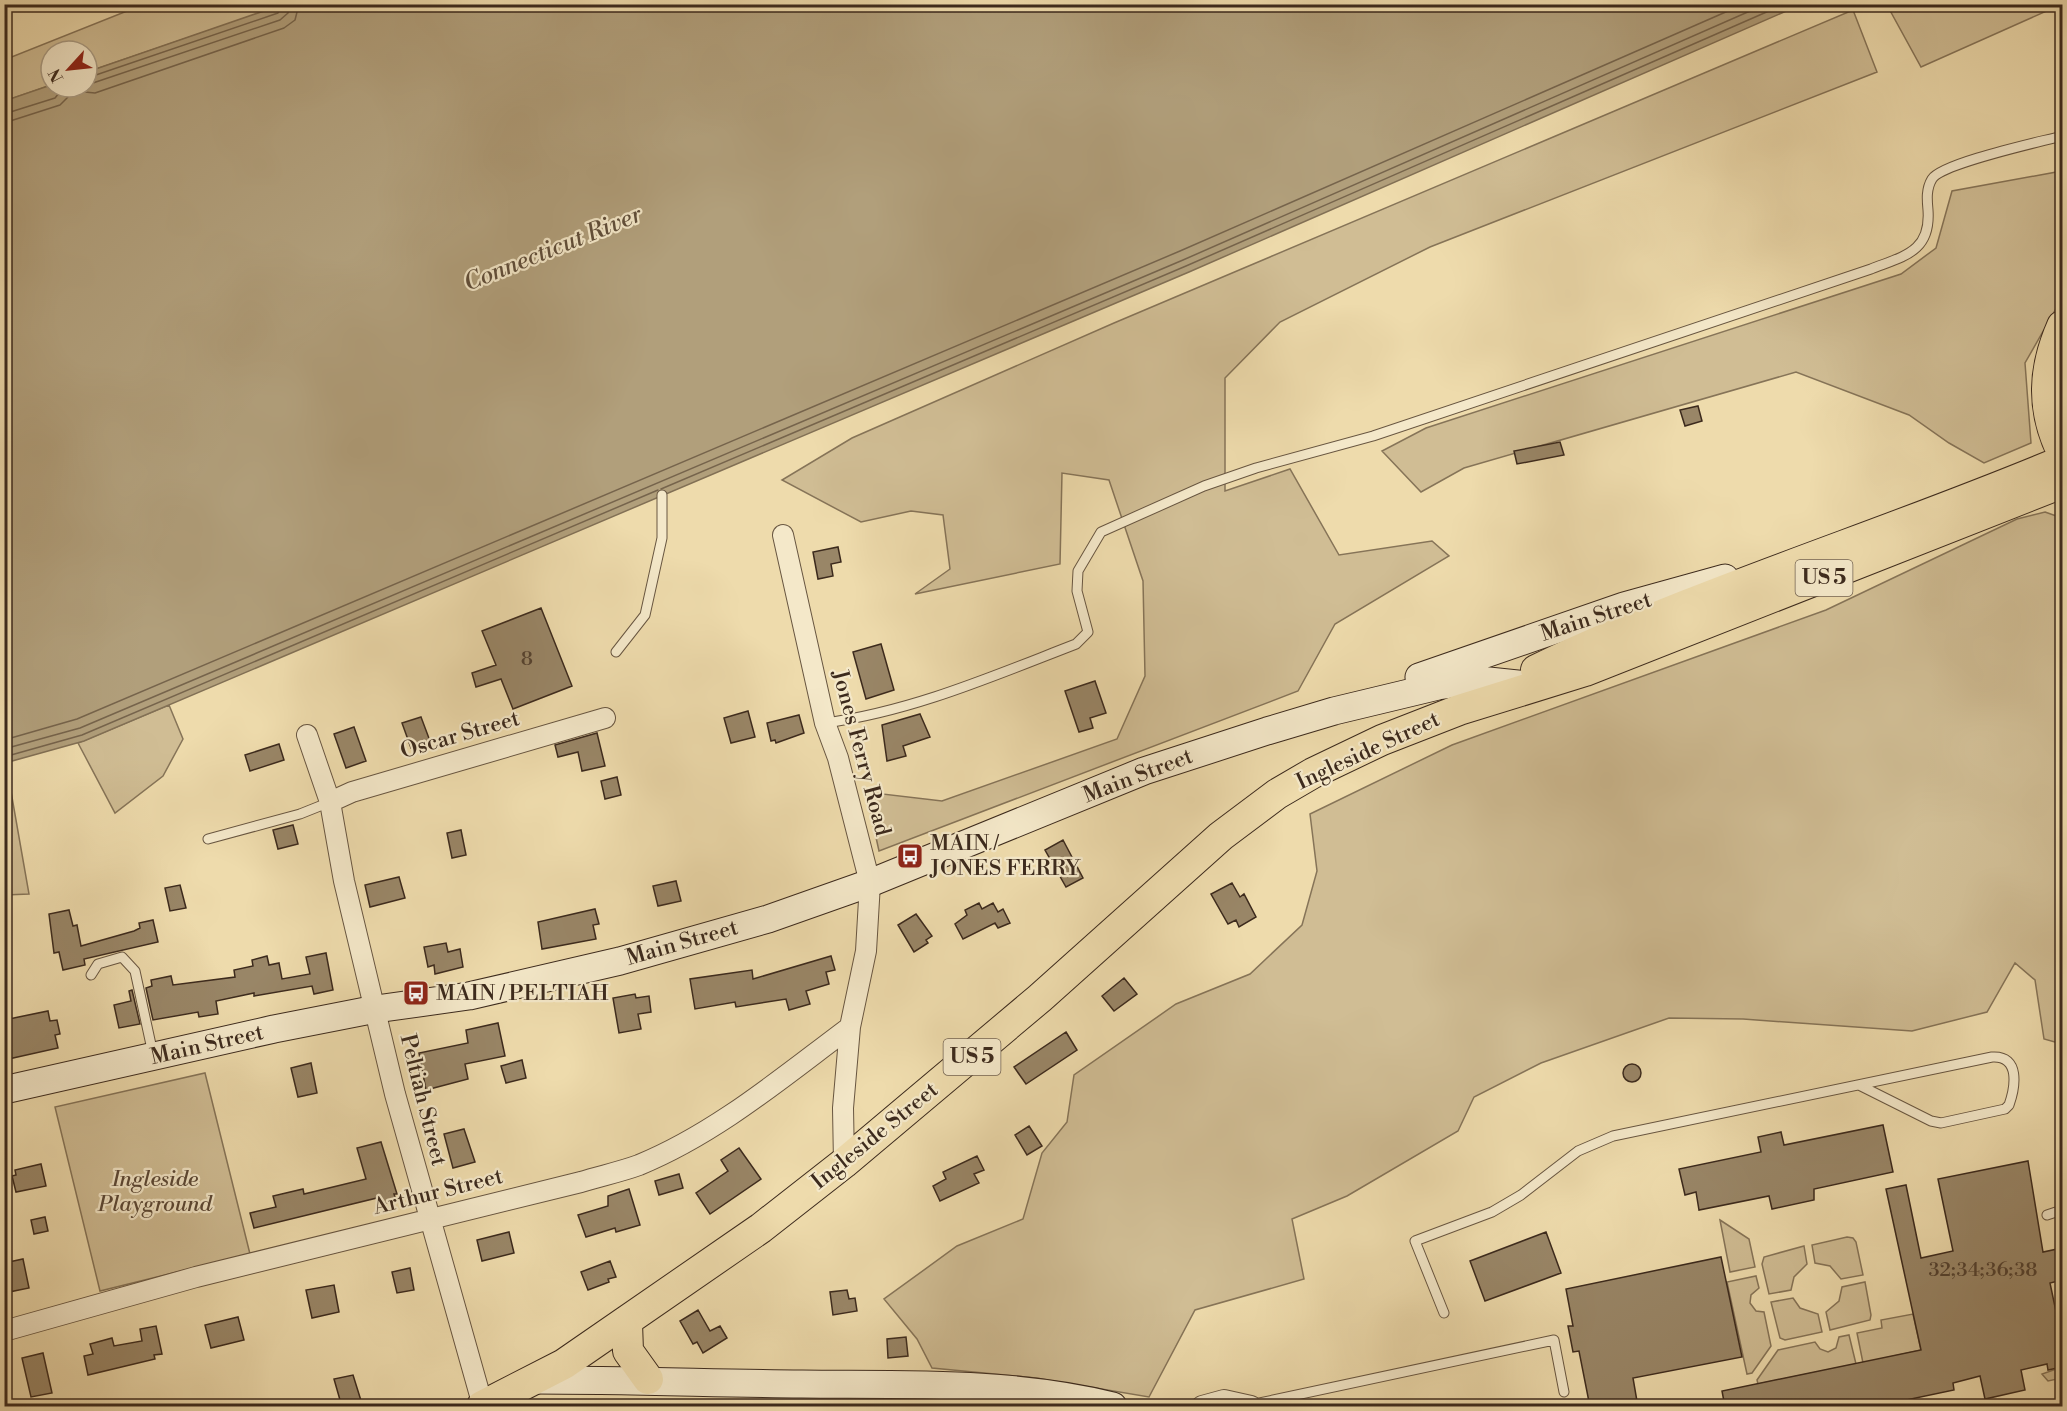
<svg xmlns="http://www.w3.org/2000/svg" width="2067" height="1411" font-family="'Libre Bodoni',serif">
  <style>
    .green { fill: #d0bd94; stroke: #867458; stroke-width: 1.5 }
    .water { fill: #b19f7b; stroke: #827055; stroke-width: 1.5 }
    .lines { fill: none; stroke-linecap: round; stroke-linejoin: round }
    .shore { stroke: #76644c; stroke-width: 1.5 }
    .building { fill: #998667; stroke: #3c2a1d; stroke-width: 1.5 }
    .lane-casing { stroke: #685641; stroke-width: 11 }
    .street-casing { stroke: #685641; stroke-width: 22 }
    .secondary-casing { stroke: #3c2a1d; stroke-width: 29 }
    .primary-casing { stroke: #3c2a1d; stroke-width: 32 }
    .lane { stroke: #f4e8c9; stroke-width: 9 }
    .street { stroke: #f4e8c9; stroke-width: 20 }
    .secondary { stroke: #f4e8c9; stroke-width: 27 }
    .primary { stroke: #eedbac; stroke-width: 30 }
    .labels { text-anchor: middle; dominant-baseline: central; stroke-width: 4.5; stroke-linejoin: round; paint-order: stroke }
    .number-label { font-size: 20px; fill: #534130 }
    .shield { fill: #f4e8c9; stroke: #736351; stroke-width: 1.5 }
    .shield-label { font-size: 21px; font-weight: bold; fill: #3c2a1d }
    .street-label { font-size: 22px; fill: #3c2a1d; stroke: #f4e8c9 }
    .poi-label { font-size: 22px; fill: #3c2a1d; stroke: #f4e8c9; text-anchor: start }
    .park-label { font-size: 22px; font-style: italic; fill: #5a4735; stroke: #f4e8c9 }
    .water-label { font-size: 24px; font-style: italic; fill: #5f4d39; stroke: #f4e8c9 }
  </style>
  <rect width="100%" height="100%" fill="#eedbac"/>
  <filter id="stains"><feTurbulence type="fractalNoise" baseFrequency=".00333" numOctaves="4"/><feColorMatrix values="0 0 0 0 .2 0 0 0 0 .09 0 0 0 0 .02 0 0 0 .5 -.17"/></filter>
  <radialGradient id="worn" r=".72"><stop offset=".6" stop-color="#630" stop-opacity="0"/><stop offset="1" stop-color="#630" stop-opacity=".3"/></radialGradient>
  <path class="green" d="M142,5H284L87,72V51H51V85L5,101L4,60Z
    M1887,5H2060L1921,67Z
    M1853,10L1877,72L1430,247L1280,322L1225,378V491L1290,469L1339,555L1432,541L1449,556L1335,624L1298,691L879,851L866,792L942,801L1117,739L1145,676L1143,581L1109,480L1062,473L1060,564L915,594L950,569L943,515L911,511L861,522L782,480L852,438L1114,323Z
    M2062,171V298L2025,363L2031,443L1984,463L1949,443L1909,415L1796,372L1464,468L1421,492L1382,451L1426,428L1901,274L1936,248L1952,191Z
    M2045,512L2062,518V1044L2044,1039L2035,980L2015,963L1987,1012L1912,1031L1743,1019L1669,1018L1541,1063L1474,1097L1458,1131L1347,1196L1292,1219L1304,1279L1195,1310L1149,1397L1036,1378L932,1368L917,1339L884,1299L957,1246L1023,1219L1042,1153L1067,1122L1074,1075L1176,1004L1250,974L1302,925L1317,871L1310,814L1452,745L1826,610L2017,519Z
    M169,705L183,739L163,776L115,813L78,743Z
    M4,763H6L29,894L5,895Z
    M205,1073L250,1254L100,1291L55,1107Z
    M1720,1220L1749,1239L1755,1267L1730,1272Z
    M1847,1237L1853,1238L1856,1242L1863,1275L1841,1279L1830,1266L1815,1263L1812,1245Z
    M1804,1246L1807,1264L1794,1277L1791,1290L1769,1294L1762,1264L1764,1257Z
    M1756,1276L1759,1288L1751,1295L1750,1303L1756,1311L1764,1312L1771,1346L1752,1373L1747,1374L1727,1282Z
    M1865,1282L1871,1315L1870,1320L1830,1330L1826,1312L1839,1301L1842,1287Z
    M1793,1298L1800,1308L1818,1314L1822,1332L1785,1340L1780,1338L1771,1302Z
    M1913,1314L1921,1350L1863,1363L1857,1333L1882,1328L1881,1320Z
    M1849,1335L1856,1364L1758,1384L1757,1380L1778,1350L1815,1342L1820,1349L1828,1352L1836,1348L1839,1337Z
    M2062,1367V1378L2048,1381L2042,1374Z
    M910,1398L969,1404V1406H900Z
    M687,1400L750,1406H680Z"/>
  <path class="water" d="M284,4L1800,5L1189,272L84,741L5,763L4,101L51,85V87H87V72Z"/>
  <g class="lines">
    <path class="shore" d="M87,78L278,13L282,4
      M87,85L280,20L288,13L290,4
      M4,114L55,98L64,87
      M4,123L60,105L74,91L95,93L284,28L295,20L299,4
      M661,489L1186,266L1785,4
      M4,740L77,719L1180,251L1744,4
      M4,749L80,728L1183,260L1766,4
      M4,757L82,735L658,490"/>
  </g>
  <path class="building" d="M1698,406L1702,421L1685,426L1680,410Z
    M1560,442L1564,455L1517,464L1514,451Z
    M838,547L841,562L831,564L833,576L818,579L813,552Z
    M541,608L572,686L513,709L501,679L476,687L472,673L496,665L482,631Z
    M881,644L894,690L866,699L853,652Z
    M1095,681L1106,713L1090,718L1093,728L1079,732L1065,691Z
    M748,711L755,737L731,743L724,718Z
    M920,714L930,737L903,746L906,756L887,761L882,725Z
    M799,715L804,733L776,743L775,740L771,741L767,723Z
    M421,717L430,741L411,748L402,723Z
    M354,727L366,761L346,768L334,734Z
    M597,733L605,766L582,771L578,752L558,757L555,745Z
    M279,744L284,760L250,771L245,755Z
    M617,777L621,795L605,799L601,781Z
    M293,825L298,844L278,849L273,830Z
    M461,830L466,855L452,858L447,833Z
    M1063,840L1083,878L1066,887L1045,850Z
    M399,877L405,898L370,907L365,885Z
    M676,881L681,901L658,906L653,886Z
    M1232,883L1240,897L1244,894L1256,917L1239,927L1236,920L1228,924L1211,894Z
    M180,885L186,908L170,911L165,888Z
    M979,903L982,909L993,903L998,912L1003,909L1010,923L998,928L995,923L963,939L955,924L967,915L965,910Z
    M595,909L599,924L593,925L596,939L542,949L538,922Z
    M69,910L73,926L77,925L81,946L134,931L140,928L139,923L153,920L158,942L84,959L85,965L63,970L59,952L54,953L49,914Z
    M916,914L932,936L926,940L928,943L914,952L898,925Z
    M446,943L448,952L460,949L463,967L435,974L434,965L428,967L424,947Z
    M326,953L333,990L314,994L312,986L254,996V993L216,1001L218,1014L199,1017L198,1012L153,1020L146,988L152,986L151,980L171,976L173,985L235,977L234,970L253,966L252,960L267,956L269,965L279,963L282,979L310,974L306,957Z
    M831,956L835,970L826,972L829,984L806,991L810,1004L789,1010L786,999L736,1007L735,1002L695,1009L690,979L752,970L753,979Z
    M1124,978L1137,994L1114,1011L1102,996Z
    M132,990L140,1024L119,1028L114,1005L131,1001L129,991Z
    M635,994L636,998L649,996L651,1012L638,1014L641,1029L619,1033L613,998Z
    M48,1011L50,1021L57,1020L60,1034L55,1035L58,1048L4,1060V1020Z
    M498,1023L505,1056L465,1064L468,1079L426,1090L419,1053L468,1043L466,1030Z
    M1066,1032L1077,1050L1026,1084L1014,1067Z
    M522,1060L526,1078L506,1083L501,1066Z
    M311,1063L317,1093L298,1097L291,1068Z
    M1623 1073a9 9 0 1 1 18 0a9 9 0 1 1-18 0Z
    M1883,1125L1893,1172L1814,1189V1200L1772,1209L1769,1196L1699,1210L1696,1192L1685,1195L1679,1169L1761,1152L1758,1137L1781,1132L1784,1145Z
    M1029,1126L1042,1146L1027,1155L1015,1135Z
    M464,1129L475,1162L453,1168L444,1134Z
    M381,1142L397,1194H394L396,1200L379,1205L377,1198L254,1228L250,1213L276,1207L273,1196L303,1189L304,1194L366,1179L357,1148Z
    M739,1148L761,1179L710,1214L696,1193L728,1171L721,1160Z
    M977,1156L984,1170L974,1174L979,1183L940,1201L933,1186L946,1179L943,1172Z
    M2028,1161L2043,1252L2062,1248V1280L2050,1283L2059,1326H2062V1367L2048,1370L2047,1364L2021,1370L2025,1390L1985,1399L1980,1376L1953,1383L1954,1390L1873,1407H1725L1722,1391L1921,1350L1886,1189L1906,1185L1921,1258L1953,1251L1938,1179Z
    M41,1164L46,1186L16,1192L12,1176L16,1175L15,1170Z
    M679,1174L683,1188L659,1195L655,1181Z
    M629,1189L640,1225L616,1232L615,1228L586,1237L578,1215L608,1206V1196Z
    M45,1217L48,1231L34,1234L31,1220Z
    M509,1232L514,1253L482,1261L477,1240Z
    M1546,1232L1561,1273L1485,1301L1470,1261Z
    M1721,1257L1742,1357L1633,1378L1638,1407H1590L1579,1351L1573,1352L1568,1326H1573L1566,1289Z
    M23,1259L29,1288L9,1292L4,1263Z
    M610,1261L616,1277L608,1279L609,1282L588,1290L581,1272Z
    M410,1268L414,1290L397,1293L392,1272Z
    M334,1285L339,1312L312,1318L306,1290Z
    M847,1290L849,1299L855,1298L857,1311L833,1315L830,1292Z
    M698,1310L710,1331L720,1326L727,1338L703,1353L697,1342L693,1344L680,1321Z
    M238,1317L244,1340L211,1348L205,1325Z
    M156,1326L162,1354L154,1355L155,1359L88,1375L84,1356L93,1354L90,1344L112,1338L114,1346L142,1341L140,1329Z
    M906,1337L908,1356L888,1358L887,1339Z
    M43,1353L52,1393L31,1397L22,1358Z
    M353,1375L363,1407H342L334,1379Z"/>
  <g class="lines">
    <defs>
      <path id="lane" d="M616,652L645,615L662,538V495
        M825,723C913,711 993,676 1076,644L1088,632L1077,591L1078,571L1101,532L1204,486L1256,468L1373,436L1871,269C1904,256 1931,252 1928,210C1927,200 1926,189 1932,179C1942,163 2040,142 2062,136
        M208,839L300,814L330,802
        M91,975L98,964L122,957L135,971L153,1054
        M2047,1215L2062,1210
        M1444,1313L1415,1241L1492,1212L1521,1195L1578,1151L1613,1136L1992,1057C2021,1055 2015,1088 2009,1105L2005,1109L1941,1123L1931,1121L1859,1085
        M1250,1405L1554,1340L1564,1392"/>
      <path id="street" d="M783,535L825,723L838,758L870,883L866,951L850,1027L843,1108L844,1163
        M307,735L330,802L344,881L395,1094L483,1406
        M330,802L352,792L605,718
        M4,1331L196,1277L581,1182C600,1176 620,1172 639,1165C717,1133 784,1076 850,1027
        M1202,1406L1224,1400L1251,1406"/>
      <path id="secondary" d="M1419,677L1624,606L1725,578
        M4,1090L274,1029L376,1009L469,996L620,961L768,919L870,883L1144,771L1267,731L1334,711L1438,686L1479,680L1536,686
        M534,1380C623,1380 712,1383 802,1384C906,1385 1012,1381 1113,1406"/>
      <path id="primary" d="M2062,326C2043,369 2041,409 2062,452
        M1536,670C1706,589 1889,534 2062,461
        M627,1323L628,1351L648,1379
        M482,1406L564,1364L761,1228L844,1163L1040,998L1221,836L1277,794L1313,773L1382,740L1459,710L1585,671L2062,483"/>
    </defs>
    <use href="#lane" class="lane-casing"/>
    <use href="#street" class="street-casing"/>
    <use href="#secondary" class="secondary-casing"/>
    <use href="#primary" class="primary-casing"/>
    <use href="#lane" class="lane"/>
    <use href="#street" class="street"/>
    <use href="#secondary" class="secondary"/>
    <use href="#primary" class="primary"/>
  </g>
  <defs>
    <symbol id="bus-square" viewBox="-11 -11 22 22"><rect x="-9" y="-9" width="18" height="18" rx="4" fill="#8f2418" stroke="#f4e8c9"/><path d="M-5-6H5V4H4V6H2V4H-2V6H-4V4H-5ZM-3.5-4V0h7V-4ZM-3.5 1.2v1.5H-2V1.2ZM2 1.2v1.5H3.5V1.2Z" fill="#fff"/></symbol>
  </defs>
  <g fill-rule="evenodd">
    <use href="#bus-square" x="895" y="841" width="30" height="30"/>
    <use href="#bus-square" x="401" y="978" width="30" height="30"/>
  </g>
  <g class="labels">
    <g class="number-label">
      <text x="527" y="659">8</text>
      <text x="1983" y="1270">32;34;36;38</text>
    </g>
    <g class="shield">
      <rect x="1795.5" y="560" width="57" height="36" rx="4.5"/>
      <rect x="943.5" y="1039" width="57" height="36" rx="4.5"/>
    </g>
    <g class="shield-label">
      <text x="1824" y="578">US 5</text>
      <text x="972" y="1057">US 5</text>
    </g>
    <g class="street-label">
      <text transform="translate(1596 617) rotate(-18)">Main Street</text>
      <text transform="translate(460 735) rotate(-16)">Oscar Street</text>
      <text transform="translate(1368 751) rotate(-25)">Ingleside Street</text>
      <text transform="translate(861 753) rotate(75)">Jones Ferry Road</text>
      <text transform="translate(1138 776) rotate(-21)">Main Street</text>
      <text transform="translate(682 943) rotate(-16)">Main Street</text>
      <text transform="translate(207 1045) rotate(-13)">Main Street</text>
      <text transform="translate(423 1100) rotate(76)">Peltiah Street</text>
      <text transform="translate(875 1136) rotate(-39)">Ingleside Street</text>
      <text transform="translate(438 1192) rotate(-14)">Arthur Street</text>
    </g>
    <g class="poi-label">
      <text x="930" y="843">MAIN /<tspan x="930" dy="25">JONES FERRY</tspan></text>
      <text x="436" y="993">MAIN / PELTIAH</text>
    </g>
    <g class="park-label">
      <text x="155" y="1179">Ingleside<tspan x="155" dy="25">Playground</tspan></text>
    </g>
    <g class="water-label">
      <text transform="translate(553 249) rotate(-22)">Connecticut River</text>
    </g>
  </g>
  <rect width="2067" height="1411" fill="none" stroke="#eedbac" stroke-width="24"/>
  <rect x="6" y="6" width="2055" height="1399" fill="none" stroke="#3c2a1d" stroke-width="3"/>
  <rect x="12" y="12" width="2043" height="1387" fill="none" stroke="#3c2a1d" stroke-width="1.5"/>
  <g transform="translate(69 69) rotate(243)"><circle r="28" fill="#f4e8c9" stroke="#aa9c84" stroke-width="1.5"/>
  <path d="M0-4.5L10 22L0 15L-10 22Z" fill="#8f2418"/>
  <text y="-9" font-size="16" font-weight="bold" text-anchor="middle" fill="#3c2a1d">N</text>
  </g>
  <rect width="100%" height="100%" filter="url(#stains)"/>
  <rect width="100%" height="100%" fill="url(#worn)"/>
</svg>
